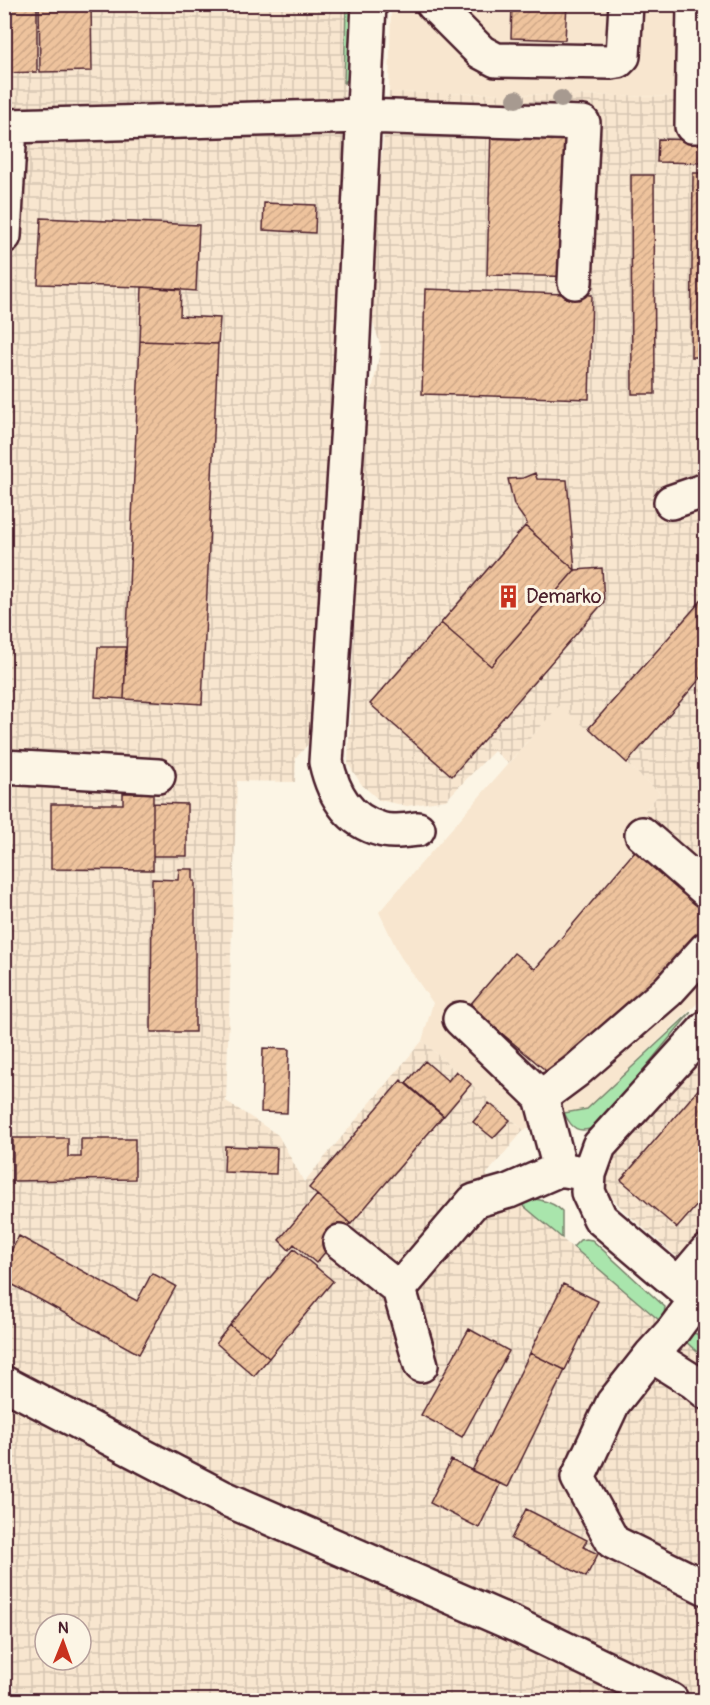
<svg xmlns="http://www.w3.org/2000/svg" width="710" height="1705" font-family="Pangolin,sans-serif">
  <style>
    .built { fill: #f8e6cf }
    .industrial { fill: url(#industrial-grid); fill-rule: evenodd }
    .green { fill: #a9e5ac; stroke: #7a826c; stroke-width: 1.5 }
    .building { fill: url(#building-hatch); stroke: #4a1f2b; stroke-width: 1.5 }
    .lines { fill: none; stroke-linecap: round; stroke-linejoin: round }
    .minor-casing { stroke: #4a1f2b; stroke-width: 38 }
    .minor { stroke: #fcf5e5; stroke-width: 33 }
    .tree { fill: #a79a90 }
    .labels { text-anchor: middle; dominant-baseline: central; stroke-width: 6; stroke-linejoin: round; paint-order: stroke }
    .poi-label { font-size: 20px; fill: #4a1f2b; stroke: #fcf5e5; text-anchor: start }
  </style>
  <defs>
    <pattern id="industrial-grid" width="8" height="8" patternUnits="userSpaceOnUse" patternTransform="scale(1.5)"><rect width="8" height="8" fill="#f8e6cf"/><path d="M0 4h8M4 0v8" fill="none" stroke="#d6c5b2"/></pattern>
    <pattern id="building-hatch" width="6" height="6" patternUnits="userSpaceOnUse" patternTransform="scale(1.5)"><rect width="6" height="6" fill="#eec39d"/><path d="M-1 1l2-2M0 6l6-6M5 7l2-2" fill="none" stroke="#cea787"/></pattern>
  </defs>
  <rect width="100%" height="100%" fill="#fcf5e5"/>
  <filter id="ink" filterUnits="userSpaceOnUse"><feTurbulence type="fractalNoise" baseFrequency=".0167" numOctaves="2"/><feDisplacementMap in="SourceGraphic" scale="12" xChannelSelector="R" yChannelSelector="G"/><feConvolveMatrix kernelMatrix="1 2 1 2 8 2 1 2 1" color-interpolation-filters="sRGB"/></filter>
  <g filter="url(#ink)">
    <path class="built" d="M391,5H680L678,97L389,92Z
      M560,704L660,793L642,814L705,868V996L587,1109L564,1113L524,1130L422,1041L433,1003L400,956L379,912Z"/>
    <path class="industrial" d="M5,5H346L342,243L318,733L296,758L295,782L237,781L226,1101L278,1135L304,1182L422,1041L524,1130L486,1175L705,1359V1700H5ZM45,1624H81V1660H45Z
      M389,92L678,97L706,135L705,868L642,814L660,793L560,705L508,763L494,751L446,800L407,806L379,800L362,785L348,764L358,539V489L362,439L381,347L365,298Z
      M705,1048V1281L624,1211L608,1193L602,1178V1166Z"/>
    <path class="green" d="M346,5H354L352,76L344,83Z
      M691,1012L596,1127C578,1134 572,1129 564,1113L587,1109Z
      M514,1198C531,1198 550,1199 562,1211V1238Z
      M586,1239L592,1240L665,1307L664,1314L659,1320L573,1247L580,1240Z
      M692,1333L697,1334L705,1341V1359L684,1340L686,1336Z"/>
    <path class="building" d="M4,4H37V72L4,73Z
      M39,4H91L92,71L40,72Z
      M512,4H567L565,40L511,38Z
      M491,128L596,131L592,277L487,275Z
      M658,139L706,140V163L657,162Z
      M693,173H706V357H691Z
      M631,175H654L655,394H632Z
      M264,203L316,205L315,233L263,230Z
      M41,218L199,225L196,291L142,287L38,284Z
      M142,287L181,289L180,316L220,318L218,344L140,341Z
      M425,289L592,295L589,399L422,394Z
      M140,341L218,344L202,704L124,699Z
      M535,473L537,479L567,480L575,570L525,526L527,523L514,505L508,479L523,478Z
      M525,526L575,570L491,666L441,623Z
      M602,568L604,602L452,776L370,704L441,623L491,666L575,570Z
      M706,595V672L627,763L589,728Z
      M98,647H126L124,699L95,697Z
      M706,744V757L699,751Z
      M123,793H153V870L51,869V804H123Z
      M153,803L187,804V856H153Z
      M640,845L706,900V940L551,1078L544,1069L469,1006L514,953L535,969Z
      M179,869H193V881H195V1032H151L152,879L178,880Z
      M263,1048L289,1049L287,1113L261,1112Z
      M425,1061L448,1081L456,1071L471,1084L444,1116L406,1083Z
      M401,1080L443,1116L351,1224L309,1188Z
      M701,1086L706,1091V1195L677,1228L621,1180Z
      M489,1103L510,1120L493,1138L473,1122Z
      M13,1138H68V1157H81V1139H135V1179L13,1181Z
      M225,1146L277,1148L276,1174L224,1172Z
      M317,1195L350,1223L316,1263L294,1244L289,1250L279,1240Z
      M19,1236L137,1301L152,1273L176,1286L139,1354L4,1280V1264Z
      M294,1249L333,1281L269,1358L230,1325Z
      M563,1284L598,1301L565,1370L530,1353Z
      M230,1325L269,1358L254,1376L216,1343Z
      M469,1329L509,1351L462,1437L421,1415Z
      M530,1353L565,1370L508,1487L472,1471Z
      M451,1460L500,1484L479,1528L430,1503Z
      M526,1509L587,1540L583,1547L598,1554L586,1577L511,1539Z"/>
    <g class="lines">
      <defs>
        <path id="minor" d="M369,4L351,378L326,762C333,793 347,820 380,829C391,833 406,830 418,829
          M433,4L481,52L496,60L611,62L618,61L623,56L626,4
          M694,4L692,126H706
          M4,236L10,126L362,116L583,123L575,282
          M671,502L706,490
          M4,767L158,776
          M642,834L706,890
          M460,1019L541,1097
          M706,1028L599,1146L589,1174L588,1192L600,1218L706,1308
          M560,1169L541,1097L576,1071L668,991L706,949
          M340,1242L399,1289L421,1365
          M679,1284L706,1252
          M399,1289L474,1201L509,1191L560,1169L582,1173
          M696,1300L673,1331L651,1355L613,1403L578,1478L613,1542L706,1588
          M651,1355L694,1382L706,1392
          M4,1383L224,1498L516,1625L671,1700"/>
      </defs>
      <use href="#minor" class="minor-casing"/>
      <use href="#minor" class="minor"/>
    </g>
    <g class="tree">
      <circle cx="516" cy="99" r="9"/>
      <circle cx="561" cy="99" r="9"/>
    </g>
  </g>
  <defs>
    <symbol id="building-bare" viewBox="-9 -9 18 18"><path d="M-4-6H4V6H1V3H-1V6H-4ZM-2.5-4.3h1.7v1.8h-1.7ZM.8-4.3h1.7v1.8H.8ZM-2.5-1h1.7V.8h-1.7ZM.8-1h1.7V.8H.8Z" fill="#c8321e" stroke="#fcf5e5" stroke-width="2.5" paint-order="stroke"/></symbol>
  </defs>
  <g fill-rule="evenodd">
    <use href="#building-bare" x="492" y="580" width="33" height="33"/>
  </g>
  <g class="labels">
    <g class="poi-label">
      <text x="526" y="596">Demarko</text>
    </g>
  </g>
  <rect width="710" height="1705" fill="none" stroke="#fcf5e5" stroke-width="24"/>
  <rect x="12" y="12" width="686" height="1681" fill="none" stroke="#4a1f2b" stroke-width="2" filter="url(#ink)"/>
  <g transform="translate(63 1642) rotate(1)"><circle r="28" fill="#fcf5e5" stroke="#b59f9b" stroke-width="1.5"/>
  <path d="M0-4.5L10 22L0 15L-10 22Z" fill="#c8321e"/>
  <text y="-9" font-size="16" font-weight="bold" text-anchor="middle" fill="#4a1f2b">N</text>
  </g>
</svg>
